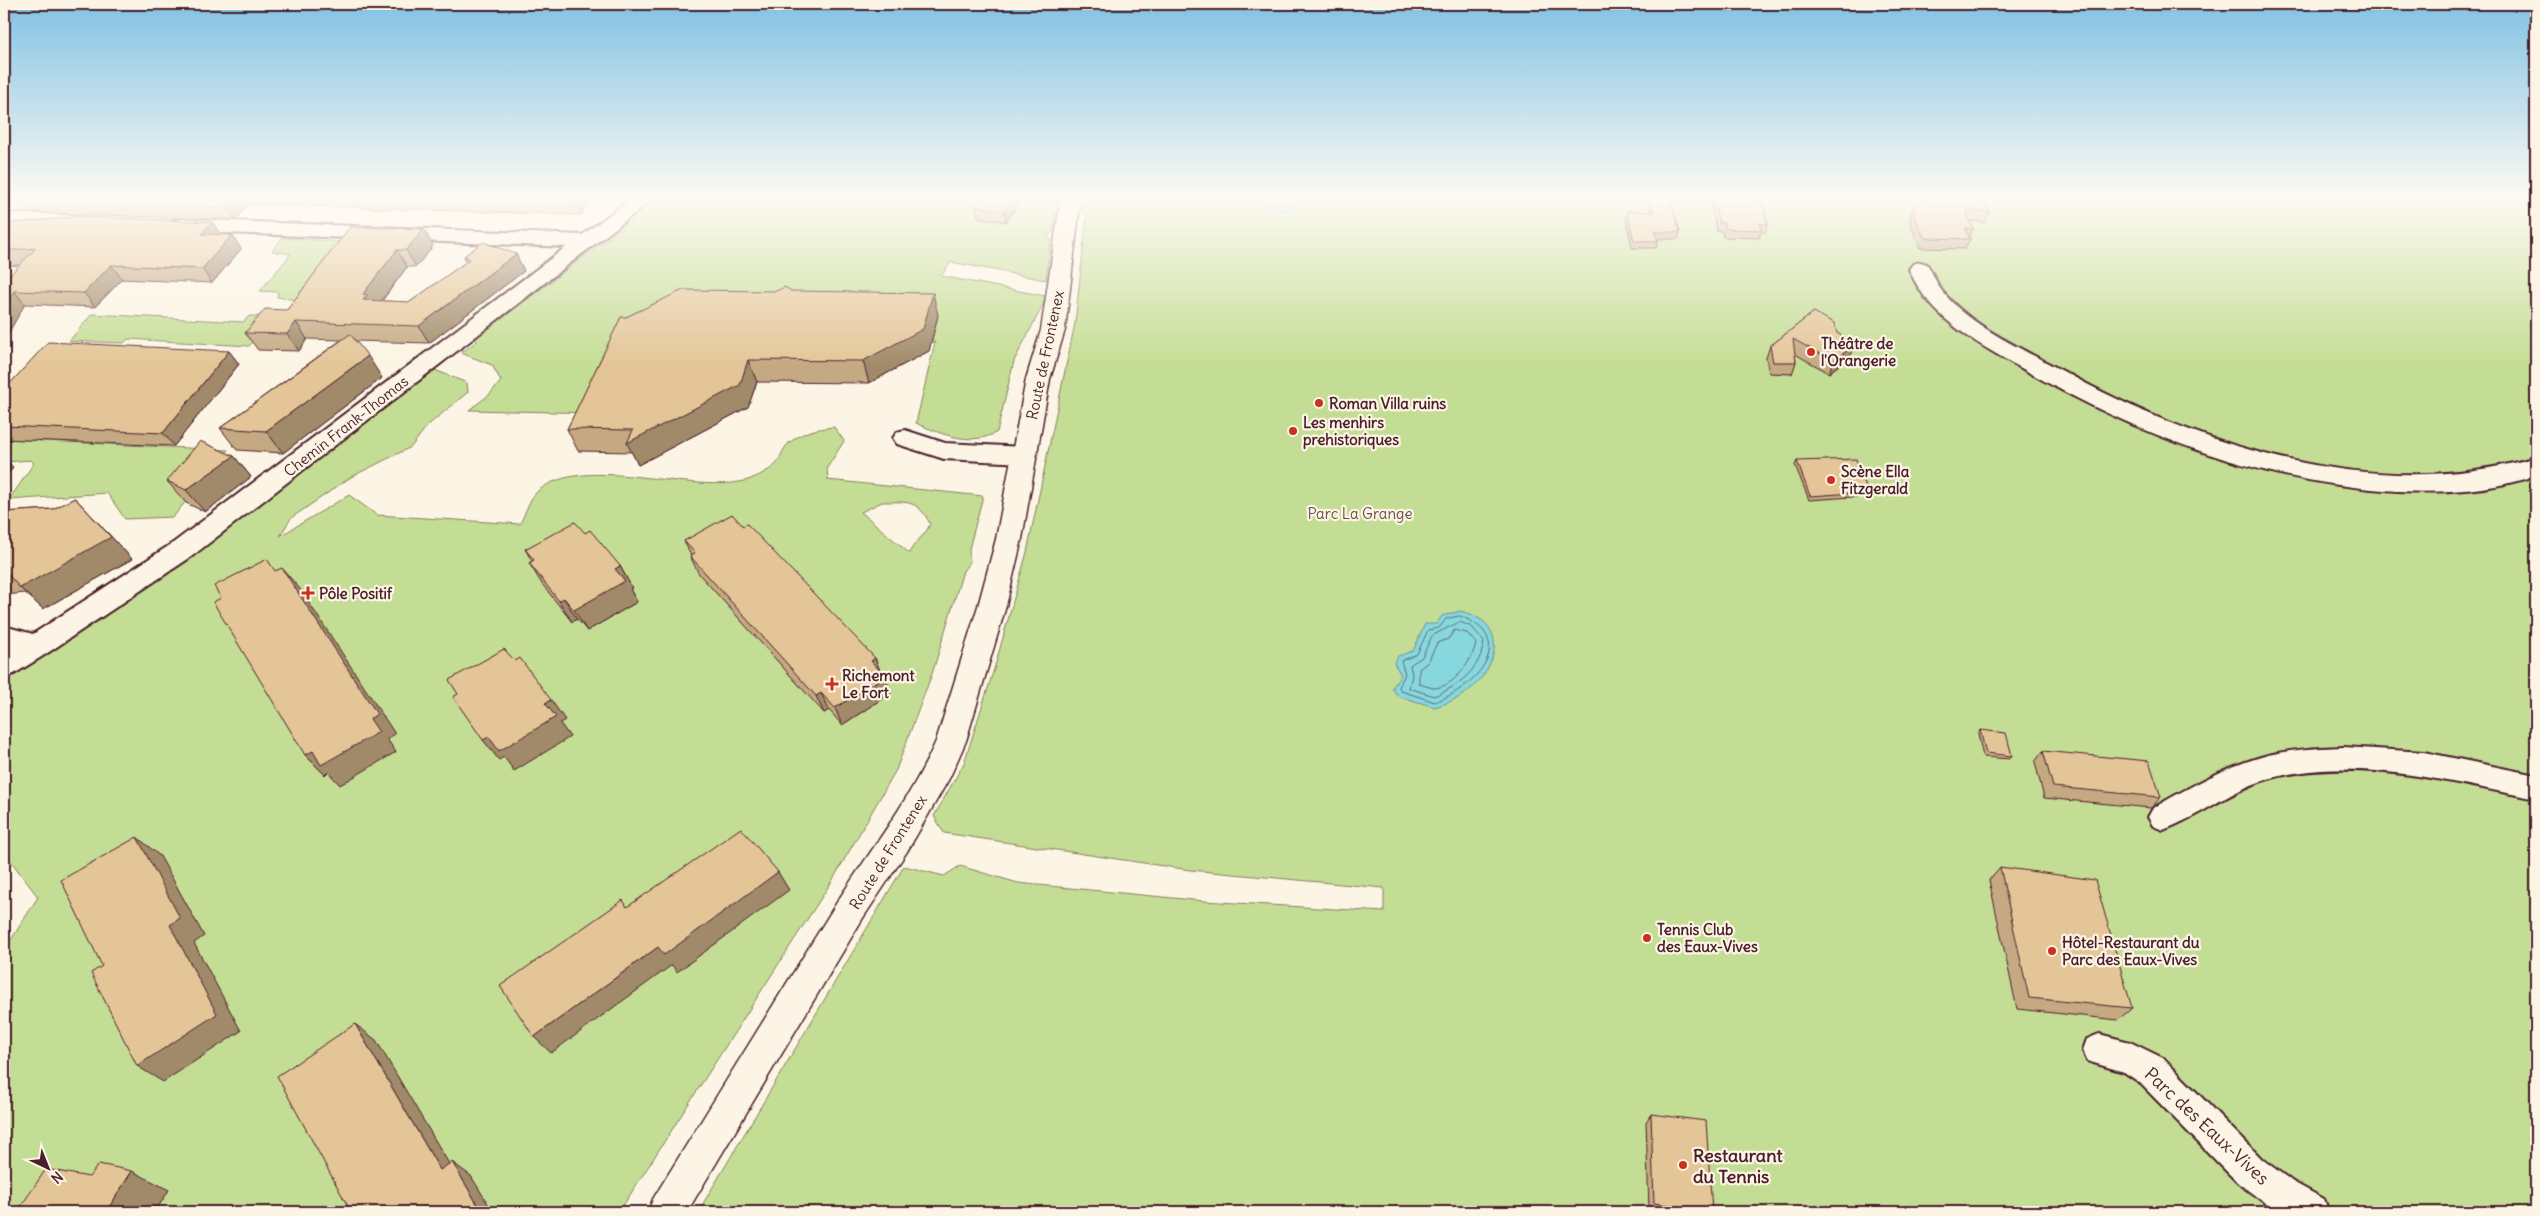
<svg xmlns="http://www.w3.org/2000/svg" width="2540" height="1216" font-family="Delius,sans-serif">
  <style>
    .green { fill: #c4dd94; stroke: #877e60; fill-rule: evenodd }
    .water { fill: #87d8de; stroke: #6f8e96 }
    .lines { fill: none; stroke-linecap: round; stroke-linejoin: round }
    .shore { stroke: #626973; stroke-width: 1 }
    .minor-casing { stroke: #4a1f2b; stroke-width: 4 }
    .major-casing { stroke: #4a1f2b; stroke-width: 3 }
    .minor { fill: #fcf5e5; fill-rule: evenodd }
    .major { fill: #fcf5e5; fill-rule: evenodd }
    .wall { fill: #c4a982; stroke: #4a1f2b }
    .shaded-wall { fill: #a08a6a; stroke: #4a1f2b }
    .building { fill: #e4c597; stroke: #4a1f2b }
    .poi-dot { fill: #c8321e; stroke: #fcf5e5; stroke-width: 2 }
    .labels { text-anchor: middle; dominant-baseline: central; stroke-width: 4.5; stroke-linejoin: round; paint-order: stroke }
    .poi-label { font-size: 15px; font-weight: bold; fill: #4a1f2b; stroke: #fcf5e5; text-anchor: start }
    .street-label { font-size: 15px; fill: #4a1f2b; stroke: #fcf5e5 }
    .park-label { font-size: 15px; fill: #684e45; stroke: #fcf5e5 }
    .near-street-label { font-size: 18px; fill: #4a1f2b; stroke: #fcf5e5 }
    .near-poi-label { font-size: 18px; font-weight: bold; fill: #4a1f2b; stroke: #fcf5e5; text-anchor: start }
  </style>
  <rect width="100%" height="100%" fill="#fcf5e5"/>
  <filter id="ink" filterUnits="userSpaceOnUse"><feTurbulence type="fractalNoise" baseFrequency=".02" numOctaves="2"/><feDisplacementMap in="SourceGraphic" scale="10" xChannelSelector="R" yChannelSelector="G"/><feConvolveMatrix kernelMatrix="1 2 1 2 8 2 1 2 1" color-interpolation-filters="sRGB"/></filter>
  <g filter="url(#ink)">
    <path class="green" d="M664,196H1058L1053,231L1048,237L1051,240L1046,280L951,262L941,276L1045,296L1044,303L1014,361L997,432C972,447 940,434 916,423L935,342H931L938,316L596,413L469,410L489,395L501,381L492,365L461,353L477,341L475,339Z
      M1086,196H2536V1212H698L904,866L944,876L960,866L1018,883L1204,901L1384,912V888L1190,870L944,833L934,816L964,763L995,666L1027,552L1075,323L1087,214H1083Z
      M282,238L347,242L296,300L277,297L278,292L260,291L291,254L272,251Z
      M92,314L244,322L249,316L273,317L249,346L128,339L124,343L69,341Z
      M435,370L467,383L468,392L427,426L411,447L351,477L291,518L280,536L349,495L377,515L520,524C525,514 530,497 538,491C584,452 693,496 748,480C756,477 773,469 777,463C781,457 783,448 789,443C803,431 816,429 834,427L844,441L827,468L828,480L983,496L969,549L970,562L963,571L933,671L896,770L832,881L619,1212H4V951L38,897L4,852V680C156,588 294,478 435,370ZM882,502C907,502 918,499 930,524C925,536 915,541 909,553L861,512Z
      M4,439L228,450L173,517L125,519L107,493L9,500L34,463L31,460L4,462Z"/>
    <path class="water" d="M1260,196H1299V203L1293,212C1278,211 1267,208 1257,198Z
      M1460,611C1510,622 1499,667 1467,692C1458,699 1445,704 1435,707L1398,696L1392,688L1401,675L1394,663L1398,656L1413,651L1425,624H1436L1442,616Z"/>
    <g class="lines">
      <path class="shore" d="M1460,616C1521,639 1475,688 1435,702L1401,691L1399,687L1405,674L1401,661L1417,654L1428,630L1439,628L1446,619Z
        M1460,622L1472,627L1484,641C1481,669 1459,686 1434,696L1409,688L1412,675L1410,665L1422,657L1432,636Z
        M1455,630L1467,633L1476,643C1472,661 1455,686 1435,688C1430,688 1424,685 1419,684V669L1428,662L1437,643L1448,639Z"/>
      <defs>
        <path id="minor" d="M635,196H657L191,557L46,654L14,674L4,677V653L10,648L4,646V626L33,634L173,543L566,247L179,231L172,229L169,225L172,221L179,219L582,235Z
          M4,213L75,215L82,217L85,221L82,225L75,227L4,225Z
          M1920,262L1927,264C1933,273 1936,283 1942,291C1971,327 2021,348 2061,370C2201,448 2377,504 2536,457V475C2492,491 2445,493 2398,491C2267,484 2143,437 2030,373C1984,347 1930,321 1909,269L1913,264Z
          M905,430L945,443L1024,447L1032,449L1036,455L1032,461L1024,463L944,459L897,444L893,438L897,432Z
          M2344,747L2424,752L2536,775V799C2453,783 2350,754 2265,780C2228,792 2199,817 2163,830L2153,826L2148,817L2153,808C2190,787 2226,766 2268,755C2293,749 2319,748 2344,747Z
          M2099,1034L2130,1042L2163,1058L2262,1159L2293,1182L2324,1199L2329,1212H2278L2269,1206L2238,1183L2139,1082L2124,1072L2087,1061L2083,1050L2087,1039Z"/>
        <path id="major" d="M1061,196H1081L1065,330L1050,379L1022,539L1006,606L966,741L950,777L908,850L863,918L687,1212H648L653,1199C715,1099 777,999 839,899C873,847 911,798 936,741L978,606L996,539L1026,379L1041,330Z"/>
      </defs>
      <use href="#minor" class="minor-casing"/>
      <use href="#major" class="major-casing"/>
      <use href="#minor" class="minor"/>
      <use href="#major" class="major"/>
    </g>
    <path class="wall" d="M13,196H593L581,215L249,204L235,220L41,213L18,203Z
      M983,196H1024L1006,222L978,217L976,206Z
      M1648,196H1669L1680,232L1678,239H1657L1658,241L1656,248H1632L1626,218L1627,211L1650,212L1647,200Z
      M1708,196H1760L1768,224L1765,232H1761L1759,238L1723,237L1722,231H1717Z
      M1922,196H1982L1990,212L1985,222L1970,221L1973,229L1969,237L1970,239L1965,249L1920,248L1910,223V217L1914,207L1923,200Z
      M212,222L221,235H232L241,249L212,283L122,279L95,307L25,304L4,281L20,265L4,266V224Z
      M350,227L433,246L416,267H407L382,301L410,302L466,262L464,256L516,254L524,271L429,343L355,341L382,378L283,453L237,450L220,428L341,340L307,339L299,351L258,350L245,333L287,310Z
      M791,291L938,315L929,351L869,383L757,382L748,407L638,465L632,452L578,451L567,429L626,317Z
      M1814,312L1837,333L1856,344L1851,355L1829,373L1795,354L1796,362L1792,374L1769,373L1766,358L1770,346Z
      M229,351L239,364L174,446L4,439V390Z
      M234,456L251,477L205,512L186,503L167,481Z
      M1797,461L1868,492L1867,496L1809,500L1795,465Z
      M75,498L132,559L43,609L26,593L4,595V512L53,509Z
      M743,526L875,658L880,671L891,693L842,725L829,710L824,713L699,574L690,556H691L684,541Z
      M585,533L620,566L632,588L630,589L637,602L587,631L577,619L572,622L542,584L529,563L532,561L525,549Z
      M1980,730L2012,756L2010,759L1983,757L1978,734Z
      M2043,751L2161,797L2151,808L2044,798L2035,762Z
      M2000,867L2132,1008L2118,1020L2017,1009L1989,880Z
      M1651,1114L1712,1211L1711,1212H1667L1649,1210L1646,1122Z"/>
    <path class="shaded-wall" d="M236,196H244L249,204L235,220L227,207Z
      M580,196H593L581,215L575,203Z
      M1014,196H1024L1006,222L1004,211Z
      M212,222L222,236L202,234Z
      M424,229L433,246L416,267L406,250Z
      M232,235L241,249L212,283L202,269Z
      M397,250L407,267L375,309L363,300V294Z
      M516,254L524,271L429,343L419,326Z
      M111,265L122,279L95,307L84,293Z
      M14,291L25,304L4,341V307Z
      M933,293L938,315L929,351L869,383L863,361Z
      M296,322L307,339L299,351L287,334Z
      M1856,344L1851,355L1829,373L1833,361Z
      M229,351L239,364L174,446L163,433Z
      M368,356L382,378L283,453L266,431Z
      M748,360L757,382L748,407L638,465L627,443Z
      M234,456L251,477L205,512L186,490Z
      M4,458L13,467L4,481Z
      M75,498L132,559L43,609L20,588Z
      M620,566L632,588L630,589L637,602L587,631L574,610L615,569Z
      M282,568L300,589L395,734L387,739L396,752L340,785L328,772L325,775L305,755L370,719Z
      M564,598L577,619L572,622L559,601Z
      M875,658L882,676L871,661Z
      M885,676L891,693L842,725L835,708Z
      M821,693L829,710L824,713L816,696Z
      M551,700L565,720L560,723L570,737L514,771L504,757L499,760L483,740Z
      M137,837L160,856L204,936L194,943L241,1031L163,1082L137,1066L170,925Z
      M778,872L789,890L677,972L672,965L551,1053L534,1037L658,947Z
      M355,1024L376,1040L461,1184L440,1170Z
      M452,1162L471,1176L493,1212H482Z
      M132,1171L169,1190L155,1212H106Z"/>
    <path class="building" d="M22,196H236L227,207L31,200Z
      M384,196H580L575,203Z
      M983,196H1014L1004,211L976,206Z
      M1650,196H1669L1680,232H1655L1658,241H1634L1627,211L1654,212Z
      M1712,196H1760L1768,224H1760L1762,230L1726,229L1724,223H1719Z
      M1929,196H1982L1990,212L1966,211L1973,229H1965L1970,239L1924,238L1914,214V207Z
      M71,216L212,222L202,234L232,235L202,269L111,265L84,293L14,291L4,307V281L36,248L4,251V224L73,217Z
      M350,227L424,229L406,250H397L363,294L367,295L363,300L410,302L470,259L464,256L483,242L516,254L419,326L296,322L287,334L245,333L265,309L287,310Z
      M785,287L791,291L933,293L923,329L863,361L748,360L740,385L627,443L633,430L567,429L621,317H626L683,290L776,291Z
      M1814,312L1834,323L1837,333L1856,344L1833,361L1793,339L1796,362H1773L1770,346Z
      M350,334L368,356L266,431L220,428Z
      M48,342L229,351L163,433L4,426V390Z
      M200,441L234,456L186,490L167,481Z
      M1856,459L1868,492L1810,496L1797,461Z
      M75,498L111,537L20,588L6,572H4V512L53,509Z
      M732,514L743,526L747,524L838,619L875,658L871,661L885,676L835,708L821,693L816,696L690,556L695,553L684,541Z
      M575,522L585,533L590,530L620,566L615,569L625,581L574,610L564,598L559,601L529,563L534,560L525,549Z
      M267,559L275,571L282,568L377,714L370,719L379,732L321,765L313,751L305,755L213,602L221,598L214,586Z
      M504,649L515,661L520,658L551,700L545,703L556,717L499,751L489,737L483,740L453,697L458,694L449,680Z
      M1980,730L2006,733L2012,756L1986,753Z
      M2043,751L2149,761L2161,797L2053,787Z
      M741,828L778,872L664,955L658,947L534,1037L500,986L623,900L627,907Z
      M137,837L180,918L170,925L217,1014L137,1066L91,973L102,966L61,880Z
      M2000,867L2095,880L2132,1008L2029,998Z
      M355,1024L440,1170L452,1162L482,1212H351L277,1076Z
      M1651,1114L1706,1121L1712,1211L1654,1203Z
      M99,1164L132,1171L106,1212H17L46,1169L89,1177Z"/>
  </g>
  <linearGradient id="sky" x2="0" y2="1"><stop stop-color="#81c2e4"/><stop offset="0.54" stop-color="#fefaf3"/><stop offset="1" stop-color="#fefaf3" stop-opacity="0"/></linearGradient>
  <rect width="2540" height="366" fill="url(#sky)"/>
  <g class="poi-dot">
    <circle cx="1811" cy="352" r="5"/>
    <circle cx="1319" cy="403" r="5"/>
    <circle cx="1293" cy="431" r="5"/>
    <circle cx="1831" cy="480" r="5"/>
    <path d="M305.5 585.5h5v5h5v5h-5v5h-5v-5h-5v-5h5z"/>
    <path d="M829.5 676.5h5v5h5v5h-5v5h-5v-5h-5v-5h5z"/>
    <circle cx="1647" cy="938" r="5"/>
    <circle cx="2052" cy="951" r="5"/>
    <circle cx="1683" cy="1165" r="5"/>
  </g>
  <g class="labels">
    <g class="poi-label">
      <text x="1821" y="343">Théâtre de<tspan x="1821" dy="17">l'Orangerie</tspan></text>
      <text x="1329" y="403">Roman Villa ruins</text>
      <text x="1303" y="422">Les menhirs<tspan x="1303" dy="17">prehistoriques</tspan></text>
      <text x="1841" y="471">Scène Ella<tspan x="1841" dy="17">Fitzgerald</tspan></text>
      <text x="319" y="593">Pôle Positif</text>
      <text x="842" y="675">Richemont<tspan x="842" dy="17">Le Fort</tspan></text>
      <text x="1657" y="929">Tennis Club<tspan x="1657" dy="17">des Eaux-Vives</tspan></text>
      <text x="2062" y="942">Hôtel-Restaurant du<tspan x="2062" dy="17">Parc des Eaux-Vives</tspan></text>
    </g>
    <g class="street-label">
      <text transform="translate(1045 355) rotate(-78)">Route de Frontenex</text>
      <text transform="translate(346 426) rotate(-38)">Chemin Frank-Thomas</text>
      <text transform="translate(888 852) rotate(-58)">Route de Frontenex</text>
    </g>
    <g class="park-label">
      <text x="1360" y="513">Parc La Grange</text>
    </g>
    <g class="near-street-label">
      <text transform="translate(2207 1126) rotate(43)">Parc des Eaux-Vives</text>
    </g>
    <g class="near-poi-label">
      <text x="1693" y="1155">Restaurant<tspan x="1693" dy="21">du Tennis</tspan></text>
    </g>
  </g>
  <rect width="2540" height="1216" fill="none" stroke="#fcf5e5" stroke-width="20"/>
  <rect x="10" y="10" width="2520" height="1196" fill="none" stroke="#4a1f2b" stroke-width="2" filter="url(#ink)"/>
  <g transform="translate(48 1168) rotate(137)" stroke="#fcf5e5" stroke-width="4" paint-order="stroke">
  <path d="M0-4L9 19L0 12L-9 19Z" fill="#4a1f2b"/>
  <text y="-8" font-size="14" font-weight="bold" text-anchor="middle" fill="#4a1f2b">N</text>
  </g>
</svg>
